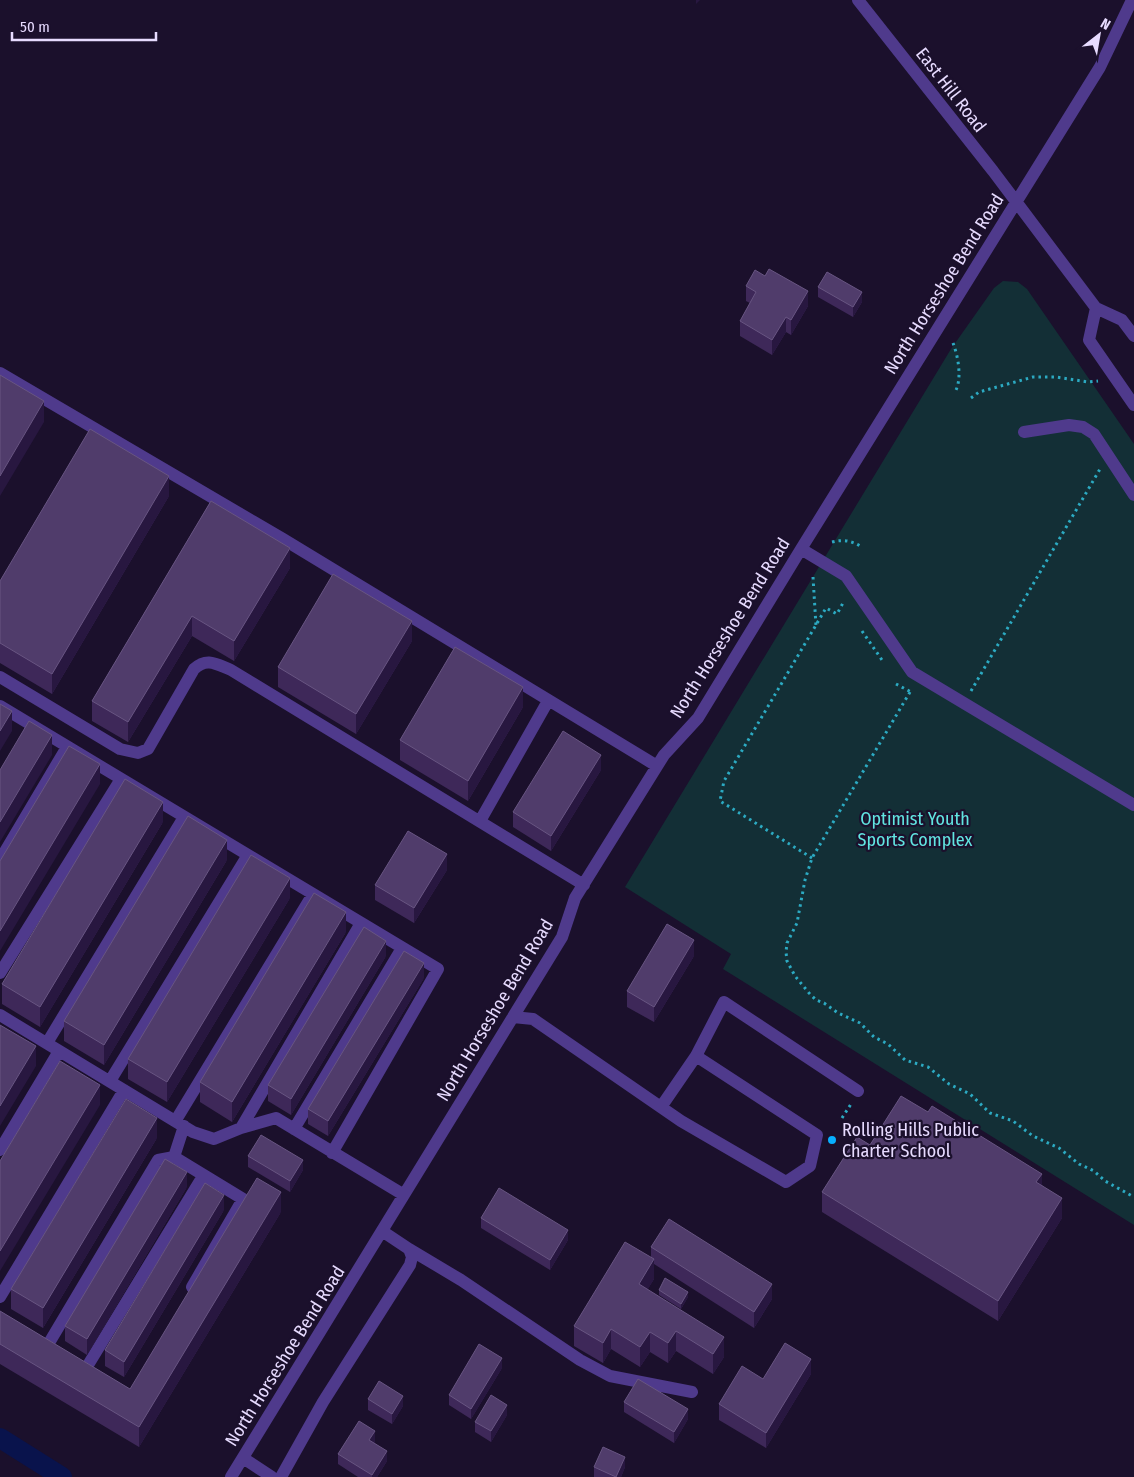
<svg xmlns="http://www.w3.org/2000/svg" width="1134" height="1477" font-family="'Fira Sans Condensed',sans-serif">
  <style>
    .green { fill: #132f36 }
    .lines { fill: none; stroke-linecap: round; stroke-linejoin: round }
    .canal { stroke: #09134c; stroke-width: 20 }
    .path { stroke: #2caac2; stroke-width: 3; stroke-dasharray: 2.5 4; stroke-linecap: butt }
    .minor { stroke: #4f3a8c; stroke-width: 12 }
    .wall { fill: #3e2859 }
    .shaded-wall { fill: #281740 }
    .building { fill: #503c6b; stroke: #685582 }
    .poi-dot { fill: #07afff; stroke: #1b102c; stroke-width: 2 }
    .labels { text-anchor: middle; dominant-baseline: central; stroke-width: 4.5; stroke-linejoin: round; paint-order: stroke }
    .street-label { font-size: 18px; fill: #e7dbff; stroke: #1b102c }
    .park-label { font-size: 18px; fill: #61e5e1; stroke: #1b102c }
    .poi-label { font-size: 18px; fill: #e7dbff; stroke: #1b102c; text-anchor: start }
  </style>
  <rect width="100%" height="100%" fill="#1b102c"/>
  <path class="green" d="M1003,281L1018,282L1027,289L1134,444V1225L723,969L731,954L625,887L951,349L994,288Z"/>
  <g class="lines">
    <path class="canal" d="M0,1438L62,1477"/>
    <path class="path" d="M953,343C958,356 962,377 956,390
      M971,398L979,392L1033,377H1056L1088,382L1098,381
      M832,542C844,539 852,541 862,547
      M813,577L816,626
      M862,631L882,660
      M896,684L911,692
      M971,691L1100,469
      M910,692L812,858L805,880L797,923L787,943L786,952L787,961L795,976L809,993L816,1000L824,1003L838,1013L860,1023L874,1037L888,1044L905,1060L928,1067L949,1084L970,1094L990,1113L1013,1121L1033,1136L1059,1148L1079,1164L1094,1171L1105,1181L1134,1197
      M812,858L720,801L724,781L727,776L826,608L837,614L843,603
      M842,1118L851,1104"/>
    <path class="minor" d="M858,0L993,171L1096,308L1122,320L1134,336
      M1096,308L1089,340L1134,405
      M0,373L283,539L657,766
      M1024,432L1069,425L1083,427L1094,434L1134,495
      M801,549L846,576L912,672L1134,805
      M0,677L120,749L138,753L148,749L194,669C207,657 216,664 231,670L584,885
      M0,706L438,969L332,1153
      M480,821L548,701
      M0,860L67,747
      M0,973L121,779
      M0,1015L193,1132L214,1139L241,1128L276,1118L404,1195
      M513,1017L533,1019L681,1121L786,1182L810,1166L817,1135L696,1056
      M47,1043L184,817
      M110,1081L248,855
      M661,1107L696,1056L724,1002L858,1091
      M176,1120L313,894
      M184,1126L174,1157L243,1199L192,1287
      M241,1128L361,923
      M294,1129L402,948
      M0,1150L59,1051
      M409,1249L461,1280L580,1360L610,1376L692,1392
      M0,1297L124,1090
      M46,1348L158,1160L174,1157
      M85,1370L203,1176
      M243,1458L272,1477
      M231,1477L562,937L575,898L664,755L698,718L801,549L1100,67L1132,0
      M281,1477L323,1402L410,1265L412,1257L409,1249L382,1231"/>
  </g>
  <path class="wall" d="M746,286L808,306L791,335L786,332L772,355L740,336V321L750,303L746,301Z
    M818,287L862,302L853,317L818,297Z
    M169,496L52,694L0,663V581Z
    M211,501L290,568L234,661L192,636L128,742L92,721V701Z
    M412,641L356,734L278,687V667Z
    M523,707L468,801L400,760V740Z
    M601,770L551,851L513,827V812Z
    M163,822L40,1027L2,1004V984Z
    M227,860L104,1065L64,1041V1021Z
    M447,870L414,923L375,900V885Z
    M290,898L167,1102L128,1079V1059Z
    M346,932L232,1122L200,1102V1082Z
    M386,956L291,1115L268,1101V1085Z
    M694,956L654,1022L627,1007V991Z
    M424,978L328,1136L308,1124V1109Z
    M157,1138L43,1328L11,1309V1289Z
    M870,1145L1042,1185L1062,1218L998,1321L822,1212V1192Z
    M248,1156L303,1170L290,1192L248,1167Z
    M187,1187L87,1355L65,1341V1326Z
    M224,1210L124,1377L105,1366V1350Z
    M281,1212L139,1447L0,1364V1311L130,1389Z
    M481,1218L568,1240L550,1270L481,1228Z
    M651,1247L772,1299L754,1328L654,1264V1279L647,1290L724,1357L713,1374L676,1351L668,1363L650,1352L640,1367L611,1349L603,1363L574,1346V1326L651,1257Z
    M659,1290L688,1297L681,1309L659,1295Z
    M502,1368L471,1419L449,1405V1395Z
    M811,1374L766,1448L719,1420V1404L763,1379Z
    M368,1399L403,1406L392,1424L368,1410Z
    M624,1402L688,1419L674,1443L624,1412Z
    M507,1415L491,1442L475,1432V1422Z
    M375,1442L374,1443L387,1461L377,1477H358L338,1464V1454Z
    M594,1467H625L621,1477H594Z"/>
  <path class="shaded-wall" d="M696,0H700L696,4Z
    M808,291V306L791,335V320Z
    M862,292V302L853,317V307Z
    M786,317V332L772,355V340Z
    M44,401V422L0,496V476Z
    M169,476V496L52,694V674Z
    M290,548V568L234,661V641Z
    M192,616V636L128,742V722Z
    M412,621V641L356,734V714Z
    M523,687V707L468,801V781Z
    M12,711V731L0,751V731Z
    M52,735V755L0,842V822Z
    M601,755V770L551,851V836Z
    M100,764V784L0,951V931Z
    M163,802V822L40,1027V1007Z
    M227,840V860L104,1065V1045Z
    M447,854V870L414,923V908Z
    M290,878V898L167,1102V1082Z
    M346,912V932L232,1122V1102Z
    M694,940V956L654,1022V1007Z
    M386,941V956L291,1115V1099Z
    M424,963V978L328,1136V1121Z
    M36,1046V1066L0,1126V1106Z
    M100,1085V1105L0,1271V1251Z
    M157,1118V1138L43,1328V1308Z
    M303,1160V1170L290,1192V1181Z
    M187,1172V1187L87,1355V1339Z
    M1042,1174V1194L1036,1182Z
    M281,1192V1212L139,1447V1427Z
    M224,1195V1210L124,1377V1362Z
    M1062,1198V1218L998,1321V1301Z
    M568,1230V1240L550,1270V1260Z
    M654,1259V1279L639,1304V1284Z
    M772,1284V1299L754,1328V1312Z
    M688,1292V1297L681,1309V1304Z
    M611,1329V1349L603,1363V1343Z
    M676,1331V1351L668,1363V1343Z
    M650,1332V1352L640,1367V1347Z
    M724,1337V1357L713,1374V1354Z
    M502,1358V1368L471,1419V1409Z
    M811,1359V1374L766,1448V1433Z
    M403,1396V1406L392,1424V1414Z
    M507,1405V1415L491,1442V1431Z
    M688,1409V1419L674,1443V1432Z
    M375,1431V1442L369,1450V1440Z
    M387,1451V1461L377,1477H372V1475Z
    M625,1457V1467L621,1477H616Z"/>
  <path class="building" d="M769,269L808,291L791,320L786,317L772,340L740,321L756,292L746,286L755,270L765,276Z
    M827,272L862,292L853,307L818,287Z
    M0,375L44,401L0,476Z
    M90,429L169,476L52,674L0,643V581Z
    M211,501L290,548L234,641L192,616L128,722L92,701Z
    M333,574L412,621L356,714L278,667Z
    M455,647L523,687L468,781L400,740Z
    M0,704L12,711L0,731Z
    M29,721L52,735L0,822V770Z
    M563,731L601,755L551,836L513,812Z
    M69,746L100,764L0,931V861Z
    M125,779L163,802L40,1007L2,984Z
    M188,816L227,840L104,1045L64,1021Z
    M408,831L447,854L414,908L375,885Z
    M251,855L290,878L167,1082L128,1059Z
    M314,893L346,912L232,1102L200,1082Z
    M667,924L694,940L654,1007L627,991Z
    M364,927L386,941L291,1099L268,1085Z
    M404,951L424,963L328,1121L308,1109Z
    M0,1025L36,1046L0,1106Z
    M60,1061L100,1085L0,1251V1161Z
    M901,1096L928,1112L932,1106L1042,1174L1036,1182L1062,1198L998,1301L822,1192L857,1137L870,1145Z
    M126,1099L157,1118L43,1308L11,1289Z
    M261,1135L303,1160L290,1181L248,1156Z
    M165,1159L187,1172L87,1339L65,1326Z
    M257,1178L281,1192L139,1427L0,1344V1311L130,1389Z
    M205,1183L224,1195L124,1362L105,1350Z
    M499,1188L568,1230L550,1260L481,1218Z
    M669,1219L772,1284L754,1312L651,1247Z
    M625,1242L654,1259L639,1284L724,1337L713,1354L676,1331L668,1343L650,1332L640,1347L611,1329L603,1343L574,1326Z
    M665,1278L688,1292L681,1304L659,1290Z
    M785,1343L811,1359L766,1433L719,1404L742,1366L763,1379Z
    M479,1344L502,1358L471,1409L449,1395Z
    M638,1379L688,1409L674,1432L624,1402Z
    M379,1381L403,1396L392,1414L368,1399Z
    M491,1395L507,1405L491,1431L475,1422Z
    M359,1421L375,1431L369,1440L387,1451L372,1475L338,1454Z
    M603,1447L625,1457L616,1477L594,1467Z"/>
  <circle class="poi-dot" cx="832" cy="1140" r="5"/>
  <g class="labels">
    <g class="street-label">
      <text transform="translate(951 90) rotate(52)">East Hill Road</text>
      <text transform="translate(944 284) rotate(-58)">North Horseshoe Bend Road</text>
      <text transform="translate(730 628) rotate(-58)">North Horseshoe Bend Road</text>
      <text transform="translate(495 1010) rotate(-59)">North Horseshoe Bend Road</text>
      <text transform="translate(285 1356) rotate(-58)">North Horseshoe Bend Road</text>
    </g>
    <g class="park-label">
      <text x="915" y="819">Optimist Youth<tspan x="915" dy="21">Sports Complex</tspan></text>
    </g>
    <g class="poi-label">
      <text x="842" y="1130">Rolling Hills Public<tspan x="842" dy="21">Charter School</tspan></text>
    </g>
  </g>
  <g transform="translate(1099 35) rotate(31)" stroke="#1b102c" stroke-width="4" paint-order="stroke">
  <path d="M0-4L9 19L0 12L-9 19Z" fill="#e7dbff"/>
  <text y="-8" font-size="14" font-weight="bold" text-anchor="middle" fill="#e7dbff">N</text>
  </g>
  <path d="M12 32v8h144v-8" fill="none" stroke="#e7dbff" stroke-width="2.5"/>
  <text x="20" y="32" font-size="15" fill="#e7dbff" stroke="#1b102c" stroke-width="4" paint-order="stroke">50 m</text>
</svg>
